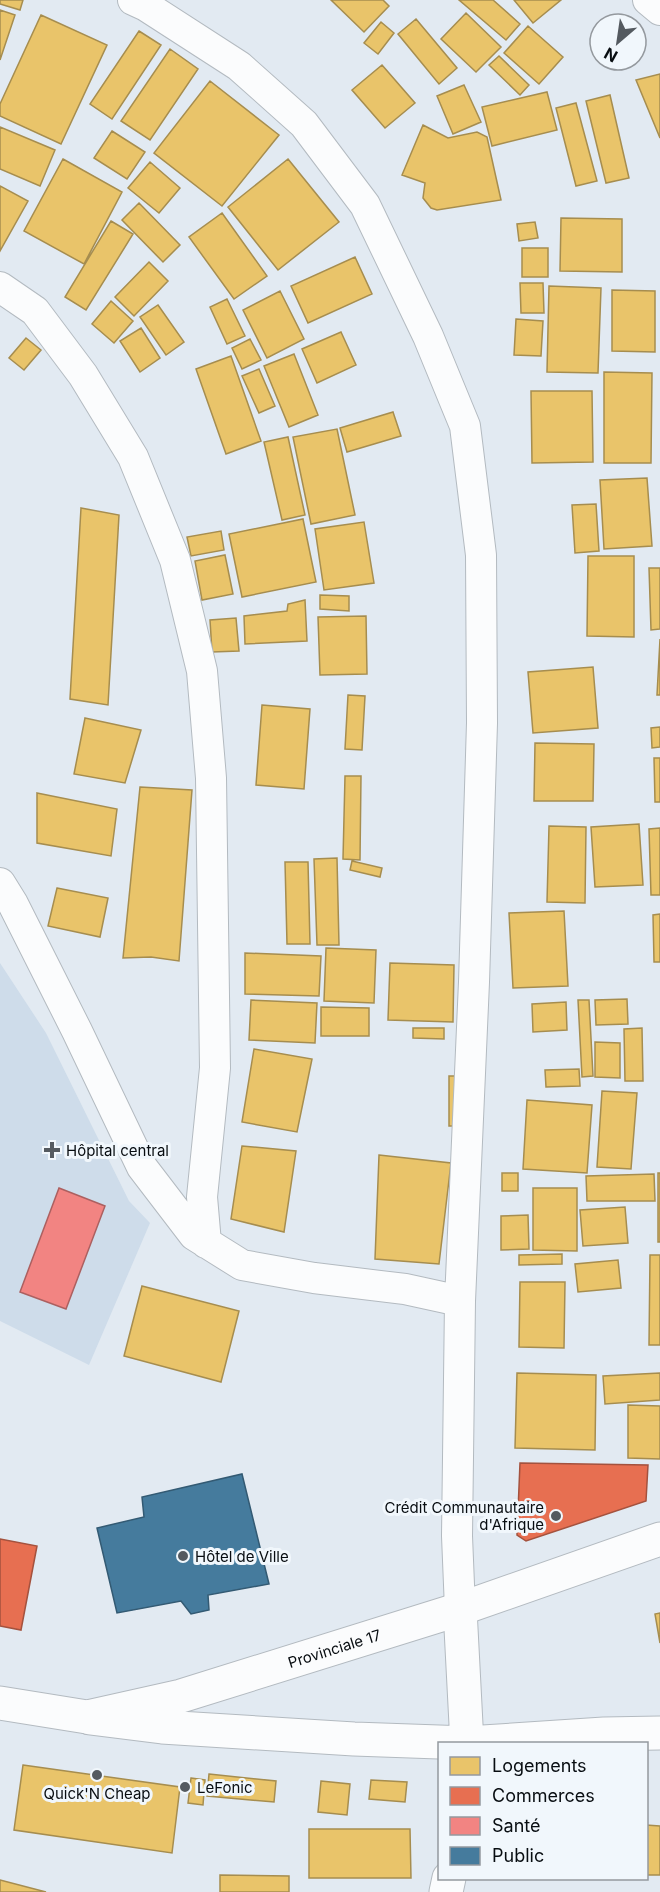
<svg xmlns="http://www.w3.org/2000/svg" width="660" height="1892" font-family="Inter,sans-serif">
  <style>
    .built { fill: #cedcea }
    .homes { fill: #e9c46a; stroke: #a68d4f; stroke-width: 1.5 }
    .shops { fill: #e76f51; stroke: #a4523e; stroke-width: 1.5 }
    .health { fill: #f28482; stroke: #ac6060; stroke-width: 1.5 }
    .public { fill: #457b9d; stroke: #335a73; stroke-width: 1.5 }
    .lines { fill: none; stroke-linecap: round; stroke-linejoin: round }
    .street-casing { stroke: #b3bac0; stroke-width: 32 }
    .secondary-casing { stroke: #b3bac0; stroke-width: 35 }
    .primary-casing { stroke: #b3bac0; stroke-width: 35 }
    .street { stroke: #fbfcfd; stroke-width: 30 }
    .secondary { stroke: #fbfcfd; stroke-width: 33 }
    .primary { stroke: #fbfcfd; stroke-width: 33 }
    .poi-dot { fill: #545a60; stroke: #f1f7fc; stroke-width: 2 }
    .labels { text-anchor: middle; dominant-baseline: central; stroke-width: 6; stroke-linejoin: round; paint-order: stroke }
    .poi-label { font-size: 15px; fill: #080d11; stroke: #f1f7fc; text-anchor: start }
    .street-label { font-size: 15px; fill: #080d11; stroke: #f1f7fc }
  </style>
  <rect width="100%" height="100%" fill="#e2eaf2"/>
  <path class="built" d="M0,963L46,1033L129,1201L150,1223L89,1365L0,1321Z"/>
  <path class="homes" d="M0,0H23L20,10L0,4Z
    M331,0H383L389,6L364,32Z
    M459,0H493L520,24L506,40Z
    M514,0H561L533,23Z
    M0,10L15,15L0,60Z
    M466,13L501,47L476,72L441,39Z
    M41,15L107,45L61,144L0,116V104Z
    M416,19L457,68L439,84L398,34Z
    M381,22L394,33L378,54L364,43Z
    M528,26L563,57L539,84L504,53Z
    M139,31L161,45L112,119L90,104Z
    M170,49L198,69L150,140L121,121Z
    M499,56L529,85L520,95L489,65Z
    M382,65L415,103L385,128L352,90Z
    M660,74V138L636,80Z
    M210,81L279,135L222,206L154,153Z
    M464,85L481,122L453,134L437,96Z
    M547,92L557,130L492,146L482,107Z
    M610,95L629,178L606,183L586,101Z
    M576,103L597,181L576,186L556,108Z
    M423,125L448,138L477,132L487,137L501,200L437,210L431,208L423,198L425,183L402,175Z
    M0,127L55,150L40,186L0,169Z
    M112,131L145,152L127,179L94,158Z
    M63,159L122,192L84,264L24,231Z
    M288,159L339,222L278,270L228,207Z
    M150,162L180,188L159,213L128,188Z
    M0,186L28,201L0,251Z
    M139,203L180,245L163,262L122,220Z
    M222,213L267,276L234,299L189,237Z
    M561,218L622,219V272L560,271Z
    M111,221L133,234L86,310L65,297Z
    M535,222L538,238L519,241L517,224Z
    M522,248H548V277H522Z
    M355,257L372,294L308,323L291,286Z
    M149,262L168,281L134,316L115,297Z
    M520,283H543L544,313H521Z
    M549,286L601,288L598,373L547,372Z
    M612,290L655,291V352L612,351Z
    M280,291L304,339L267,358L243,310Z
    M227,299L245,336L227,344L210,307Z
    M111,301L133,321L114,343L92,324Z
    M158,305L184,342L166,355L140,317Z
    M516,319L543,321L541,356L514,355Z
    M141,328L160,358L140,372L120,341Z
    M341,332L356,365L317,383L302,349Z
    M26,338L41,350L24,370L9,358Z
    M250,339L261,360L242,369L232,348Z
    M294,354L318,415L289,427L264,366Z
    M231,356L261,441L226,454L196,369Z
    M259,369L275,406L259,413L242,376Z
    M604,372L652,373L651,463H604Z
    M531,391H592L593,462L532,463Z
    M393,412L401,436L347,452L340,428Z
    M337,429L355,515L311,524L293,437Z
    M288,437L305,515L282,520L264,442Z
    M647,478L652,546L604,549L600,480Z
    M596,504L599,551L575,553L572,505Z
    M81,508L119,515L108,705L70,699Z
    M303,519L316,582L242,597L229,534Z
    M364,522L374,583L324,590L315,529Z
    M221,531L224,550L191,556L187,537Z
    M225,555L233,594L202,600L195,561Z
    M588,556H634V637L587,636Z
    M649,568H660V629L651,630Z
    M320,595L349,596V611L320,609Z
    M305,600L307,641L245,644L244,616L287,611L288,604Z
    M366,616L367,674L320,675L318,617Z
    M236,618L239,651L212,652L210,620Z
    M660,639V695H657Z
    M593,667L598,728L533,733L528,672Z
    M348,695L365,696L362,750L345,749Z
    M262,705L310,709L304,789L256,785Z
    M85,718L141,730L125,783L74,774Z
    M660,727V747L652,748L651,728Z
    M535,743L594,744L593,801H534Z
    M654,758H660V802H655Z
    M345,776H361L360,860L343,859Z
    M140,787L192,790L179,961L151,957L123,958Z
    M37,793L117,809L111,856L37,843Z
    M639,824L643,885L595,887L591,827Z
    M549,826L586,827L585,903L547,902Z
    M660,828V895H651L649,829Z
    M337,858L339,945H317L314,859Z
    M352,861L382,868L380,877L350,870Z
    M285,862H308L310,944H287Z
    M57,888L108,898L100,937L48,926Z
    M564,911L568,986L513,988L509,913Z
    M660,914V962H654L653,915Z
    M326,948L376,950L374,1003L324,1001Z
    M245,953L321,956L319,996L245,994Z
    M390,963L454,965L453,1022L388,1020Z
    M627,999L628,1024L596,1025L595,1000Z
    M251,1000L317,1003L315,1043L249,1040Z
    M578,1000H589L593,1076L582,1077Z
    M566,1002L567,1030L533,1032L532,1004Z
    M321,1007L369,1008V1036H321Z
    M413,1028H444V1039L413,1038Z
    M642,1028L643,1081H625L624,1029Z
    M595,1042L620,1043V1078L595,1077Z
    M254,1049L312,1059L297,1132L242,1122Z
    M579,1069L580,1086L546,1087L545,1070Z
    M449,1076H460L461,1126H449Z
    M602,1091L637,1093L631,1169L597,1167Z
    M527,1100L592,1105L587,1173L523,1169Z
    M242,1146L296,1151L284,1232L231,1219Z
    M379,1155L451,1163L439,1264L375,1259Z
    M502,1173H518V1191H502Z
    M658,1173H660V1242H658Z
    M654,1174L655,1201H587L586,1176Z
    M533,1188H577V1251L533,1250Z
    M625,1207L628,1243L583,1246L580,1210Z
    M528,1215L529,1249L501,1250V1216Z
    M562,1254V1264L519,1265V1255Z
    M650,1255H660V1345H649Z
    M618,1260L621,1288L578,1292L575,1264Z
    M520,1282H565L564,1348L519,1347Z
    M142,1286L239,1311L221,1382L124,1356Z
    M517,1373L596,1375L595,1450L515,1448Z
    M660,1373V1400L605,1404L603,1376Z
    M628,1405L660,1406V1459L628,1458Z
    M660,1613V1643L655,1614Z
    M23,1765L180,1787L172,1853L14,1830Z
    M209,1774L276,1781L274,1802L207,1796Z
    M191,1778L205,1780L203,1805L188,1803Z
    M371,1780L407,1782L405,1802L369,1799Z
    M321,1781L350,1784L347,1815L318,1812Z
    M646,1825L660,1826V1875H646Z
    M309,1829H410L411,1878H309Z
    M220,1875L289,1876V1892H220Z
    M0,1880L46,1892H0Z"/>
  <path class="shops" d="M520,1463L648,1465L646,1501L526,1541L517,1535Z
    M0,1539L37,1546L21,1630L0,1626Z"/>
  <path class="health" d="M59,1188L105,1206L66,1309L20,1292Z"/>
  <path class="public" d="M242,1474L269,1584L208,1595L209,1610L191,1614L181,1601L117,1613L97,1528L144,1517L142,1497Z"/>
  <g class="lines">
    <defs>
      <path id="street" d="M133,0L146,6L239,66L304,124L365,205L428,336L465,426L481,555L482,723L474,982L460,1301L457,1536L460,1609
        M648,0L660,10
        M0,287L35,311L83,375L133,457L175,560L202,671L211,778L215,1068L202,1197L206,1243
        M0,883L13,904L77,1031L142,1167L194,1235L242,1265L314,1278L405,1289L460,1301"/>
      <path id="secondary" d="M460,1609L467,1744
        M90,1718L162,1727L354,1739L467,1743L604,1734L660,1733
        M446,1892L449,1878"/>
      <g id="primary">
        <path id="s1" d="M0,1703L87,1717L181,1696L460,1609L660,1539"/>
      </g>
    </defs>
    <use href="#street" class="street-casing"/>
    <use href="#secondary" class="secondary-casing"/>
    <use href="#primary" class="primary-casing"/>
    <use href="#street" class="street"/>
    <use href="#secondary" class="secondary"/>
    <use href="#primary" class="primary"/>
  </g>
  <g class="poi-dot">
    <path d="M49 1141h6v6h6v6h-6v6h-6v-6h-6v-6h6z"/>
    <circle cx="556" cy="1516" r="6"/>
    <circle cx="183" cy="1556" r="6"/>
    <circle cx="97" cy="1775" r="6"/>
    <circle cx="185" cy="1787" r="6"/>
  </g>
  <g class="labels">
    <g class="poi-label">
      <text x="66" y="1150">Hôpital central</text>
      <text x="544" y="1507" text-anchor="end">Crédit Communautaire<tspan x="544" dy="17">d'Afrique</tspan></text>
      <text x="195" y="1556">Hôtel de Ville</text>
      <text x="197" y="1787">LeFonic</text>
      <text x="97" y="1793" text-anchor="middle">Quick'N Cheap</text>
    </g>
    <g class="street-label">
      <text stroke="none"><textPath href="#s1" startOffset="345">Provinciale 17</textPath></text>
    </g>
  </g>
  <rect x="438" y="1742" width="210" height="138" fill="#f1f7fc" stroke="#94999e" stroke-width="1.5"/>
  <rect x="450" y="1757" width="30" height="18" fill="#e9c46a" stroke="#94999e" stroke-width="1.5"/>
  <text x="492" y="1772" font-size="18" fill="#080d11">Logements</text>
  <rect x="450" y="1787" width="30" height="18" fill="#e76f51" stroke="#94999e" stroke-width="1.5"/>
  <text x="492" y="1802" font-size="18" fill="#080d11">Commerces</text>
  <rect x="450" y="1817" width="30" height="18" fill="#f28482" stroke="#94999e" stroke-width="1.5"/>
  <text x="492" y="1832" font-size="18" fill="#080d11">Santé</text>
  <rect x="450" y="1847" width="30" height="18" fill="#457b9d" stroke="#94999e" stroke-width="1.5"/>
  <text x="492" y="1862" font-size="18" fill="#080d11">Public</text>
  <g transform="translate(618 42) rotate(209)"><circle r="28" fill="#f1f7fc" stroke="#94999e" stroke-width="1.5"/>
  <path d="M0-4.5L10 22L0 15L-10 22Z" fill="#545a60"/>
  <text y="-9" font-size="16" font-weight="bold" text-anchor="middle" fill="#080d11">N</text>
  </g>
</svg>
